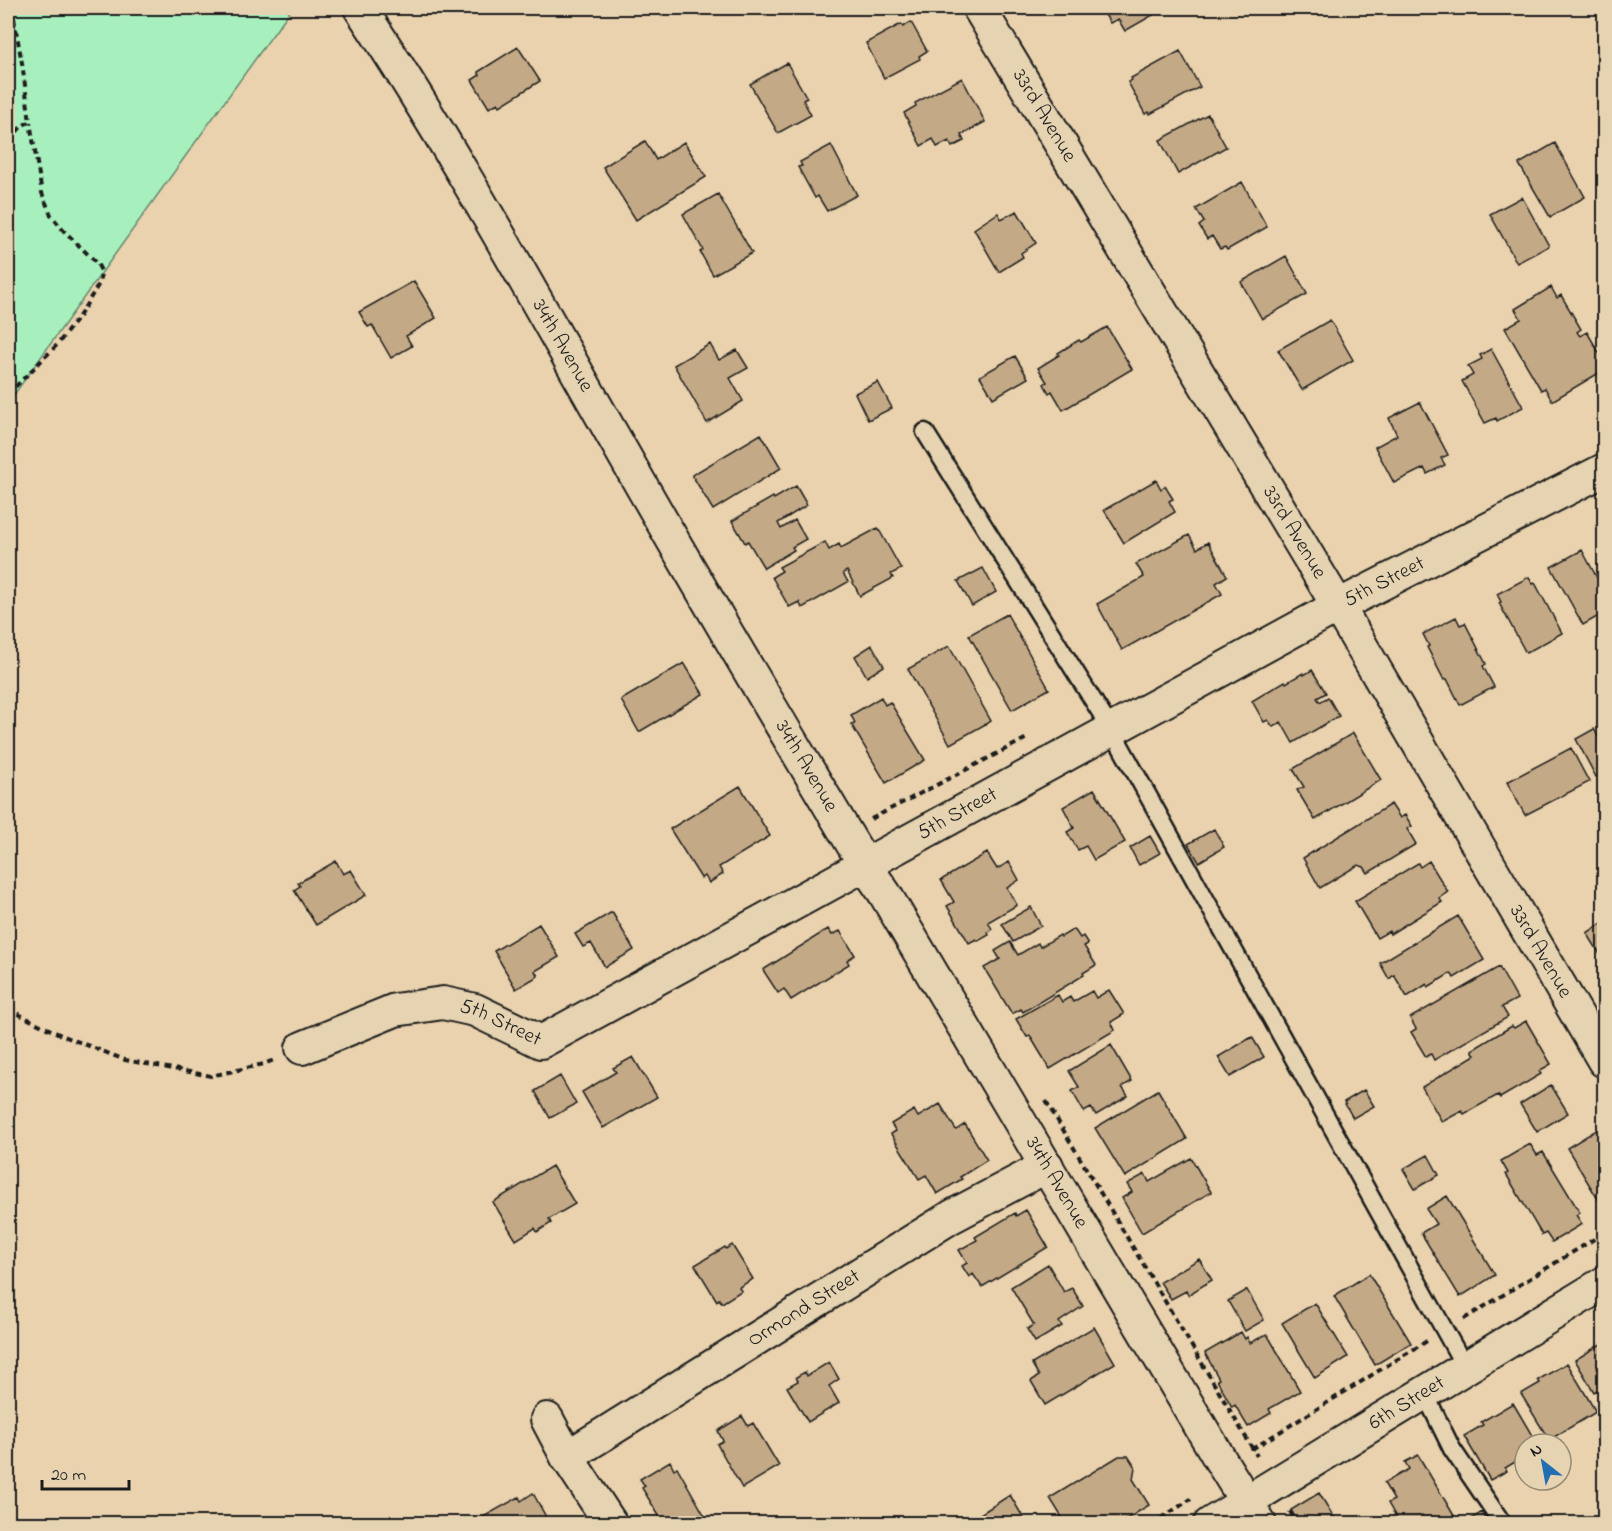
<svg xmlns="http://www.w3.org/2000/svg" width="1612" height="1531" font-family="'Indie Flower',sans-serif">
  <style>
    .green { fill: #a7f0bd; stroke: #62866c; stroke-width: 1.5 }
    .building { fill: #c4a986; stroke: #1c1c1c; stroke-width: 1.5 }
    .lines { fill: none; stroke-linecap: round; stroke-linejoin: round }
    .lane-casing { stroke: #1c1c1c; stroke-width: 21 }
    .street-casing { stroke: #1c1c1c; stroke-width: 36 }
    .path { stroke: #1c1c1c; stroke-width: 4; stroke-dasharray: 6 4.5; stroke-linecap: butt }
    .lane { stroke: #e5d3b1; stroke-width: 16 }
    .street { stroke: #e5d3b1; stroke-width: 32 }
    .labels { text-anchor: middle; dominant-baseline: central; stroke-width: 5; stroke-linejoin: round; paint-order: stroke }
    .street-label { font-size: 21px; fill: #1c1c1c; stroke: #e5d3b1 }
  </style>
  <rect width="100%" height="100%" fill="#e9d2ad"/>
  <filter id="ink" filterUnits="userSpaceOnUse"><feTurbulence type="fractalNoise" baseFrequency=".0167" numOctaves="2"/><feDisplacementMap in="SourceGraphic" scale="12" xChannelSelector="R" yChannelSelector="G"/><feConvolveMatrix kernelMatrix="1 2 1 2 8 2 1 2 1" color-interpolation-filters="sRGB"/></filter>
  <g filter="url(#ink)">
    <path class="green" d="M8,8H292L8,403Z"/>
    <path class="building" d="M1101,8H1165L1125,31L1118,19L1110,23Z
      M911,22L927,51L919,56L920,59L884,78L866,43L901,24L903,27Z
      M518,47L540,81L500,106L498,103L489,108L472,80L480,75L478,72Z
      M1180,51L1200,87L1150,114L1149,112L1145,114L1128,82L1132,80L1131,78Z
      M787,63L807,98L803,100L811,115L778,133L750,84Z
      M962,78L985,122L961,135L964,141L952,147L949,141L937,147L933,139L921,146L904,113L916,106L915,103Z
      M1208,114L1226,147L1178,174L1160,140Z
      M645,141L656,160L684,142L706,177L636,220L603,167Z
      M1555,143L1585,197L1550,217L1519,164Z
      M831,145L857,195L827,211L818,196L815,198L798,167L802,166L800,162Z
      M1242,182L1267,227L1227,250L1225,247L1220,249L1212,236L1207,239L1199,226L1204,222L1196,209Z
      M718,194L752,253L713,275L700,252L703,250L683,214Z
      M1522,197L1549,246L1517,263L1490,214Z
      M1017,211L1036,243L1021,253L1023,257L999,272L974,229L998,213L1001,219Z
      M1286,256L1307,294L1262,319L1241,282Z
      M414,281L436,318L406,336L412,346L391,358L372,325L368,327L359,312Z
      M1551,287L1557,298L1561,295L1581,329L1577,332L1580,336L1587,332L1604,361V370L1552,401L1545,388L1541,390L1505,328L1521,319L1515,309Z
      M1330,320L1353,360L1302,390L1278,350Z
      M1107,327L1132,369L1063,410L1052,391L1049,393L1044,384L1047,382L1038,368L1059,355L1058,353L1079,340L1081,342Z
      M710,344L719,360L737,350L748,368L730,378L743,401L707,423L674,365Z
      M1491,349L1523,407L1497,421L1496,418L1485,423L1462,381L1473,375L1468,366L1482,359L1480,355Z
      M1015,356L1028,378L993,398L980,376Z
      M878,382L892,408L868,420L855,393Z
      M1420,402L1448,455L1441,458L1445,465L1427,474L1424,468L1394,483L1375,447L1397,435L1389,418Z
      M761,434L781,468L713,510L692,475Z
      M1156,480L1161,489L1165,486L1173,499L1169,501L1175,512L1124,543L1104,510Z
      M796,486L807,505L778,523L781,529L795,520L806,539L792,547L794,550L764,568L748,541L745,543L732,521L773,497L774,499Z
      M878,528L901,569L891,574L893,578L860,596L847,571L843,573L848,582L802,608L799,602L789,607L772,577L782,571L779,567L825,542L829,550L839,544L841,548Z
      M1189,535L1197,549L1208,542L1227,576L1216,583L1222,594L1122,650L1097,604L1144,577L1136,564Z
      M1582,550L1604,591V613L1583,625L1551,567Z
      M983,568L996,592L972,606L958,581Z
      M1529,577L1533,584L1535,583L1562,633L1526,653L1499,603L1501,602L1497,594Z
      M1007,614L1049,689L1012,710L969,635Z
      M1456,617L1460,625L1465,623L1486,664L1483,666L1494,687L1460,705L1447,679L1444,680L1427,647L1429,646L1423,634Z
      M872,645L884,666L867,677L855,656Z
      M949,646L991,721L950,744L908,669Z
      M684,663L703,694L639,732L621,700Z
      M1312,670L1326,693L1317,698L1320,702L1328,697L1339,716L1293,743L1281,722L1273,727L1268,720L1264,722L1252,701L1285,681L1286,683L1303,673L1304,675Z
      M881,697L885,705L890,702L925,760L886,783L851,724L855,723L851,715Z
      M1594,729L1604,747V772L1596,777L1576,739Z
      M1353,733L1381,780L1315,820L1297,790L1304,787L1293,769Z
      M1571,748L1589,782L1525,815L1507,782Z
      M740,786L770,836L719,867L723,874L709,883L705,876L701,878L670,829Z
      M1094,789L1125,842L1094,860L1086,846L1078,850L1067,832L1074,828L1063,807Z
      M1391,804L1400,818L1405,815L1412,826L1407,829L1416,844L1368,873L1364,867L1358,865L1320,888L1303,858Z
      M1214,829L1224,847L1199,862L1188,844Z
      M1150,836L1160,853L1139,865L1130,848Z
      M987,853L997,869L1009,862L1019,880L1007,888L1017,905L988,922L992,929L988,932L989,935L978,941L976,939L969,943L947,906L954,902L941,880Z
      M336,861L343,874L351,870L366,895L316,925L294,890L300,886L298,883Z
      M1429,861L1448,892L1439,898L1442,902L1390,934L1389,931L1377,938L1355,901L1418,863L1420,867Z
      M1031,907L1041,926L1013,942L1002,924Z
      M612,912L634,950L605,967L591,943L583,947L575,934Z
      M1458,916L1484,960L1454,978L1451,973L1428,987L1427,984L1407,997L1394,975L1389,979L1380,963Z
      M1604,922V957L1602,953L1600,954L1587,933Z
      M539,924L559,957L535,971L538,976L516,989L494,951Z
      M828,929L832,935L840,931L855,955L847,960L849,964L791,1000L784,989L778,993L763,970Z
      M1074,929L1080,938L1083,936L1088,944L1084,946L1096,965L1083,973L1084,975L1023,1012L1021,1009L1012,1014L984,968L1000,959L995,951L1010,942L1018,955L1038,943L1040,947L1060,935L1061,937Z
      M1499,967L1517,999L1502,1007L1508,1017L1434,1060L1431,1054L1426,1057L1411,1032L1416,1029L1410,1018Z
      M1109,990L1124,1014L1111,1022L1115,1030L1050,1069L1030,1036L1027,1037L1016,1019L1058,995L1062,1002L1070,997L1073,1002L1092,991L1096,998Z
      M1526,1021L1551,1064L1539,1071L1541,1074L1500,1098L1498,1095L1464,1114L1462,1111L1442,1122L1422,1087L1475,1055L1472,1050L1512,1026L1514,1028Z
      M1252,1037L1264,1057L1230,1077L1218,1057Z
      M1111,1045L1132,1081L1122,1087L1128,1096L1096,1115L1091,1108L1084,1112L1072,1091L1079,1087L1069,1071Z
      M633,1057L657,1097L603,1128L582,1092L616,1072L613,1068Z
      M560,1076L576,1104L550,1118L535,1091Z
      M1551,1085L1568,1113L1537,1132L1520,1104Z
      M1158,1090L1187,1139L1125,1177L1095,1128Z
      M1364,1090L1374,1106L1353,1118L1344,1102Z
      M940,1104L956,1130L965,1124L987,1160L960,1177L962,1179L937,1194L926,1175L919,1179L891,1134L896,1131L891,1124L914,1110L918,1117Z
      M1603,1126L1604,1128V1209L1567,1148Z
      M1530,1144L1537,1155L1543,1152L1580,1213L1576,1215L1582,1224L1552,1242L1546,1233L1542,1235L1506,1174L1508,1173L1501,1161Z
      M1428,1155L1439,1175L1415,1189L1403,1169Z
      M1191,1158L1211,1192L1142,1233L1122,1198L1132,1192L1127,1184L1145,1174L1149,1182Z
      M552,1166L575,1204L549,1219L551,1223L537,1232L535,1228L516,1240L493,1202Z
      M1447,1196L1495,1275L1460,1297L1421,1233L1436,1224L1426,1209Z
      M1026,1210L1048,1247L982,1287L973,1274L969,1277L962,1266L967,1263L959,1250L977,1240L975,1237L1015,1213L1016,1216Z
      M732,1245L753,1279L739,1287L741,1291L722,1303L719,1299L717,1301L695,1265L725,1247L726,1249Z
      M1199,1259L1212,1280L1188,1295L1186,1291L1171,1299L1160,1282Z
      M1048,1264L1064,1292L1072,1288L1083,1306L1059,1322L1062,1326L1035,1342L1027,1329L1034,1325L1011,1287Z
      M1369,1274L1411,1343L1375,1365L1334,1296Z
      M1247,1290L1264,1320L1245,1331L1228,1301Z
      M1315,1303L1348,1357L1315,1378L1282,1323Z
      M1094,1327L1115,1363L1045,1405L1031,1381L1039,1376L1032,1364Z
      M1241,1332L1245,1339L1247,1337L1250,1343L1267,1334L1300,1391L1269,1409L1271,1413L1248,1427L1235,1405L1232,1407L1217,1380L1219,1379L1205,1353Z
      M1604,1342V1386L1594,1392L1575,1360Z
      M829,1362L839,1379L829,1386L839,1403L808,1422L787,1387L798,1381L796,1377L805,1372L807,1376Z
      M1567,1363L1596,1412L1549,1440L1521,1394L1540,1383L1538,1380Z
      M1513,1403L1537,1444H1525V1456L1505,1468L1507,1471L1490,1480L1464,1436L1483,1425L1481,1422Z
      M742,1416L748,1426L753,1423L779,1466L742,1488L717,1444L723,1441L718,1431Z
      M1418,1455L1459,1524H1400L1388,1503L1394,1500L1384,1483L1409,1469L1405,1462Z
      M1119,1456H1128L1135,1467L1133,1479L1149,1505L1119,1524H1066L1050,1498Z
      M670,1461L674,1469L677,1467L706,1518L697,1524H664L642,1488L645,1486L640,1479Z
      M533,1493L547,1519L539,1524H477L476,1521L519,1497L521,1501Z
      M1319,1493L1338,1524H1299L1291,1510Z
      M1010,1495L1027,1524H978L974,1518Z
      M1482,1512L1489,1524H1464Z"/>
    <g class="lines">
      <defs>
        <path id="lane" d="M925,432L1111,729L1465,1367
          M1424,1392L1452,1449L1503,1524"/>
        <g id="street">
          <path id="s1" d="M360,8C451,145 530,290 612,434C694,579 779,722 865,865L885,894L1221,1461L1260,1524"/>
          <path id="s2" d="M979,8L1338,606L1604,1061"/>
          <path id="s3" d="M302,1048L395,1010L443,1003L475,1010L541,1042L1338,606L1604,470"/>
          <path d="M547,1419L567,1457L611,1524"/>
          <path id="s4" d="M567,1457L951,1217L1047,1166"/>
          <path id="s5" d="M1210,1524L1604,1283"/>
        </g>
      </defs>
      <use href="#lane" class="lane-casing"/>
      <use href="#street" class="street-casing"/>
      <path class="path" d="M8,151C12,139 17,126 30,122L22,63L12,8
        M8,394L57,345L80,315L100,282L101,271L97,263L63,230L51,215L42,193L30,122
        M871,819L1029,737
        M8,1009L61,1035L125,1060L211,1076L264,1064L274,1060
        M1046,1101L1257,1456
        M1464,1319L1604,1233
        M1252,1449L1427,1341
        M1290,1511L1297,1524
        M1152,1524L1191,1499"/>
      <use href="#lane" class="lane"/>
      <use href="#street" class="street"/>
    </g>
  </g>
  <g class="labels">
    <g class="street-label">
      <text stroke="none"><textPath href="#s2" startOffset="126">33rd Avenue</textPath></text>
      <text stroke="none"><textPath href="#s1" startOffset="394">34th Avenue</textPath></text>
      <text stroke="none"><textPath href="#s2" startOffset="612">33rd Avenue</textPath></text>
      <text stroke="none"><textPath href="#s3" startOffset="1216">5th Street</textPath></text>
      <text stroke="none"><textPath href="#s1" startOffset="880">34th Avenue</textPath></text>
      <text stroke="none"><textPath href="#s3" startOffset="730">5th Street</textPath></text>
      <text stroke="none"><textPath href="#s2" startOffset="1098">33rd Avenue</textPath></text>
      <text stroke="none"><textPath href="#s3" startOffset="210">5th Street</textPath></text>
      <text stroke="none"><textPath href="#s1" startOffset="1366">34th Avenue</textPath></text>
      <text stroke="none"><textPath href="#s4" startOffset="280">Ormond Street</textPath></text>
      <text stroke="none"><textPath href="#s5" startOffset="231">6th Street</textPath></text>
    </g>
  </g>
  <rect width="1612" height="1531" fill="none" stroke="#e5d3b1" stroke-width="30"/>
  <rect x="15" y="15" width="1582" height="1501" fill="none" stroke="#1c1c1c" stroke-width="2" filter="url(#ink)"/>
  <g transform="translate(1543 1462) rotate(329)"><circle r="28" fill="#e5d3b1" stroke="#958a75" stroke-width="1.5"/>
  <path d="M0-4.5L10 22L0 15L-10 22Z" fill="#1f6fb2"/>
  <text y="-9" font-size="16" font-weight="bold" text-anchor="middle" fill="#1c1c1c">N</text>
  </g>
  <path d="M42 1480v9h87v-9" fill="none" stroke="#1c1c1c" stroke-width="3"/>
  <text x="51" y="1480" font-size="18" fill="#1c1c1c" stroke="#e5d3b1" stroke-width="4.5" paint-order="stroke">20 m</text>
</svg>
